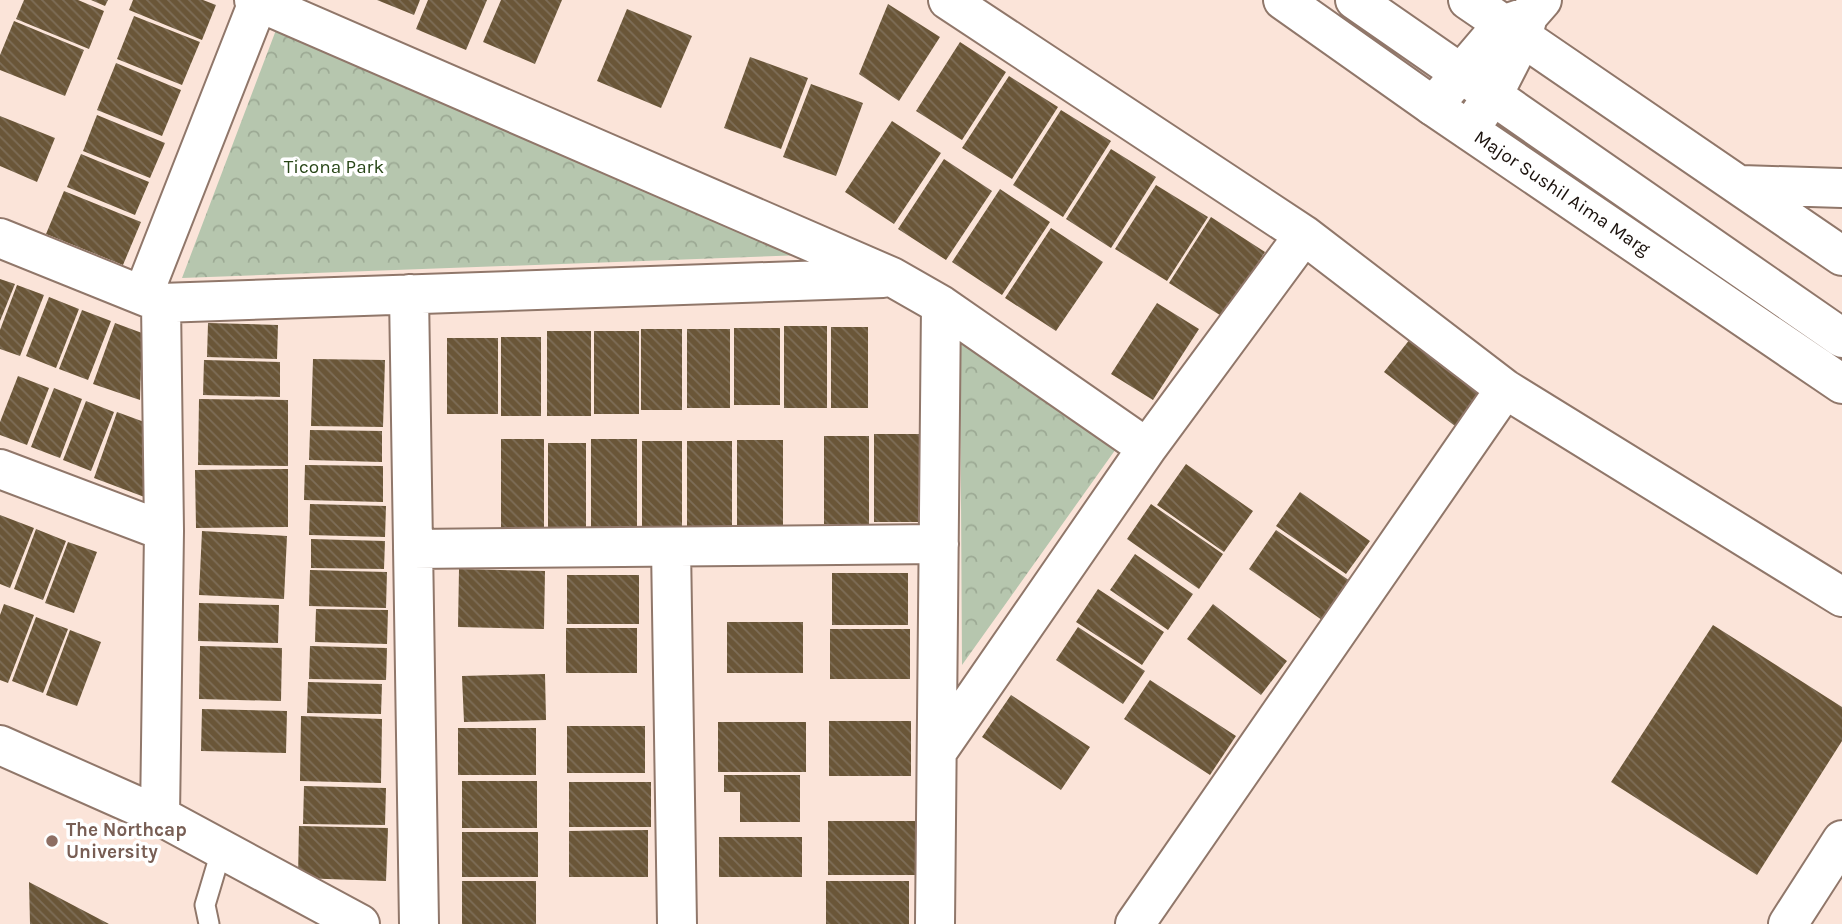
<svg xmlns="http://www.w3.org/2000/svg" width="1842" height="924" font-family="Karla,sans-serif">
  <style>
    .park { fill: url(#park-crowns) }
    .building { fill: url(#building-back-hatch) }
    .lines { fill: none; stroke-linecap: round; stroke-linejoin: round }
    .service-casing { stroke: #90776a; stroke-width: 23 }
    .minor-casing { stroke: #90776a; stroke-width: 42 }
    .tertiary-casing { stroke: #90776a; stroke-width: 42 }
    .service { stroke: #fff; stroke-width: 19 }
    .minor { stroke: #fff; stroke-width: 38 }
    .tertiary { stroke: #fff; stroke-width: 38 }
    .education-dot { fill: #8d6e63; stroke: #fff; stroke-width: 2.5 }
    .labels { text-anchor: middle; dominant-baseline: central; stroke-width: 7; stroke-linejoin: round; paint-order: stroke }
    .park-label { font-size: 19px; fill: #284617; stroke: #fff }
    .street-label { font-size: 19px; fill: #1a110c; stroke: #fff }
    .education-label { font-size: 19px; font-weight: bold; fill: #785e54; stroke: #fff; text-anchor: start }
  </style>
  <defs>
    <pattern id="park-crowns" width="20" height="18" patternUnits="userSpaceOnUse" patternTransform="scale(1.75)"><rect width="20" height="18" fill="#b6c6ae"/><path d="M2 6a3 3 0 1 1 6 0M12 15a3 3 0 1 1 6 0" fill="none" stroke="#9ca994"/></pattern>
    <pattern id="building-back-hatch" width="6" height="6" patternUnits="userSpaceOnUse" patternTransform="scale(1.75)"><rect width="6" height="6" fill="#6a5638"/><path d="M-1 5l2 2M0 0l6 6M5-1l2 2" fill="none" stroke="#7e6e58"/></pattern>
  </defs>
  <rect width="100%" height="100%" fill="#fbe4d9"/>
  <path class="park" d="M276,30L804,255L182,278Z
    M960,335L1118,446L962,665Z"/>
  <path class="building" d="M24,0H78L104,11L89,49L16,19Z
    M91,0H108L105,6Z
    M133,0H203L216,5L202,40L129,10Z
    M377,0H420L414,15Z
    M428,0H487L466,50L416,29Z
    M501,0H562L535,64L483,42Z
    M888,4L940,37L899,101L859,74Z
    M627,9L692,36L661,108L597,81Z
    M134,16L200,42L182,85L117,59Z
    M14,21L84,50L65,96L0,70V55Z
    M960,42L1006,72L962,140L916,111Z
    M750,57L808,78L781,149L724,128Z
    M116,63L181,90L162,136L97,110Z
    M1009,76L1058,107L1012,179L962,148Z
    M811,84L863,103L836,176L783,157Z
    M1061,110L1111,141L1063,217L1013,185Z
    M97,115L165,143L150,178L83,151Z
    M0,116L55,138L37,182L0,166Z
    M892,121L941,153L894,224L845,192Z
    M1111,149L1156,177L1111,248L1066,219Z
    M81,154L149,182L135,215L67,187Z
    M944,159L992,191L946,260L898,229Z
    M1156,185L1208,217L1167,281L1115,249Z
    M1000,189L1050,222L1002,295L952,262Z
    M64,191L141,222L123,265L46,234Z
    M1211,217L1265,252L1223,317L1169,283Z
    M1051,228L1103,262L1056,331L1005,298Z
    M0,279L15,284L0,321Z
    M17,285L44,295L20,356L0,349V330Z
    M49,297L79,309L56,368L26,356Z
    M1157,303L1199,329L1153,400L1111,374Z
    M82,310L111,321L88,380L59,369Z
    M115,323L142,333L140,400L93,384Z
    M208,323L278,325L277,359L207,357Z
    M784,326H827V408H784Z
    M831,327H868V408H831Z
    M734,328H780V405H734Z
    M641,329H682V410H641Z
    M687,329H730V408H687Z
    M547,331H591V416H547Z
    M594,331H639V414H594Z
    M1414,334L1485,387L1455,426L1384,372Z
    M501,337H541V416H501Z
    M447,338H498V414H447Z
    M313,359L385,360L383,427L311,426Z
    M204,360L280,362V397L203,395Z
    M18,376L49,388L27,445L0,435V422Z
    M54,388L82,399L60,458L31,447Z
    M199,399L288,400V466L198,465Z
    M86,401L114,412L91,471L63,460Z
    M117,412L147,423V498L94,478Z
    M310,430L382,431V462L309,460Z
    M874,434H924V522H874Z
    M824,436H869V524H824Z
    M501,439H544V533H501Z
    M591,439H637V530H591Z
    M737,440H783V527H737Z
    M642,441H682V534H642Z
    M687,441H732V529H687Z
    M548,443H586V531H548Z
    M1186,464L1253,511L1224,552L1157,505Z
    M305,465L383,466V502L304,500Z
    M288,469V527L196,528L195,470Z
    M1300,492L1370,541L1346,574L1276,526Z
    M310,504L386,506L385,537L309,535Z
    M1151,504L1223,554L1199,589L1127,539Z
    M0,515L34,528L10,588L0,584Z
    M36,529L66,541L43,600L14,589Z
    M1276,530L1350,581L1322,620L1249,569Z
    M202,531L287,536L284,599L199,595Z
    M311,539L385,541L384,569L311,568Z
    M68,542L97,552L74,613L45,603Z
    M1135,554L1193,594L1168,630L1110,590Z
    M459,569L545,571L544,629L458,627Z
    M310,570L387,572L386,608L309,606Z
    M832,573H908V625H832Z
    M567,575H639V624H567Z
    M1098,589L1164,632L1142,665L1076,622Z
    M199,603L279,605L278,643L198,641Z
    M4,604L34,615L8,683L0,680V615Z
    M1213,604L1287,661L1261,695L1187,639Z
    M316,609L388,610L387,644L315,642Z
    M36,617L68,629L43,693L12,681Z
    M727,622H803V673H727Z
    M1713,625L1842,707V741L1757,875L1611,782Z
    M1078,627L1145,671L1123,704L1056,660Z
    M566,628H637V673H566Z
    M830,629H910V679H830Z
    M70,630L101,642L77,706L46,695Z
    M200,646L282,648L281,701L199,699Z
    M310,646L387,648L386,680L309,679Z
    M545,674L546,720L464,722L462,676Z
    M1150,680L1236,736L1210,775L1124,719Z
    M308,682L382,684L381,714L307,713Z
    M1011,695L1090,747L1061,790L982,737Z
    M202,709L287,711L286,753L201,751Z
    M301,716L382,719L381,783L300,781Z
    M829,721H911V776H829Z
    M718,722H806V772H718Z
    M567,726H645V773H567Z
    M458,728H536V775H458Z
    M724,775H800V822H740V792H724Z
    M462,781H537V828H462Z
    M569,782H651V827H569Z
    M304,786L386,788L385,825L303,824Z
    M828,821H917V875H828Z
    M299,826L388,828L386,881L298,878Z
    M648,830V877H569V831Z
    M462,832H538V877H462Z
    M719,837H802V877H719Z
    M462,881H536V924H462Z
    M826,881H909V924H826Z
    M29,882L109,924H30Z"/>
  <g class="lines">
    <defs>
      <path id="service" d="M209,924L205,905L222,848"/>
      <path id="minor" d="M254,0L892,277L941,305L1147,448
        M948,0L1304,235L1505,389L1842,597
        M1468,0L1842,256
        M1433,106L1502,25L1526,17
        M1469,130L1493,95L1522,38L1528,16L1542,0
        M1741,185L1842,188
        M0,238L161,303L883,278
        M409,294L419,924
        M143,295L258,2
        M0,469L164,531
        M671,547L677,924
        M413,549L939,544
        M0,745L160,816L360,924
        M937,752L1147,448L1304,235
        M160,816L164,531L161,303
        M935,924L941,305
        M1135,924L1505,389
        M1788,924L1842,840"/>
      <path id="tertiary" d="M1283,0L1433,106L1842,384
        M1355,0L1842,338"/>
    </defs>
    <use href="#service" class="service-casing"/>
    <use href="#minor" class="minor-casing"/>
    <use href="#tertiary" class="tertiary-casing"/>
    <use href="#service" class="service"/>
    <use href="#minor" class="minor"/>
    <use href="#tertiary" class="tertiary"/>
  </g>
  <circle class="education-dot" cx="52" cy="841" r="7"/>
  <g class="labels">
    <g class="park-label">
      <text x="334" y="167">Ticona Park</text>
    </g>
    <g class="street-label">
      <text transform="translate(1562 193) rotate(34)">Major Sushil Aima Marg</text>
    </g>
    <g class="education-label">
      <text x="66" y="830">The Northcap<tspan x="66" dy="22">University</tspan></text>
    </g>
  </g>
</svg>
